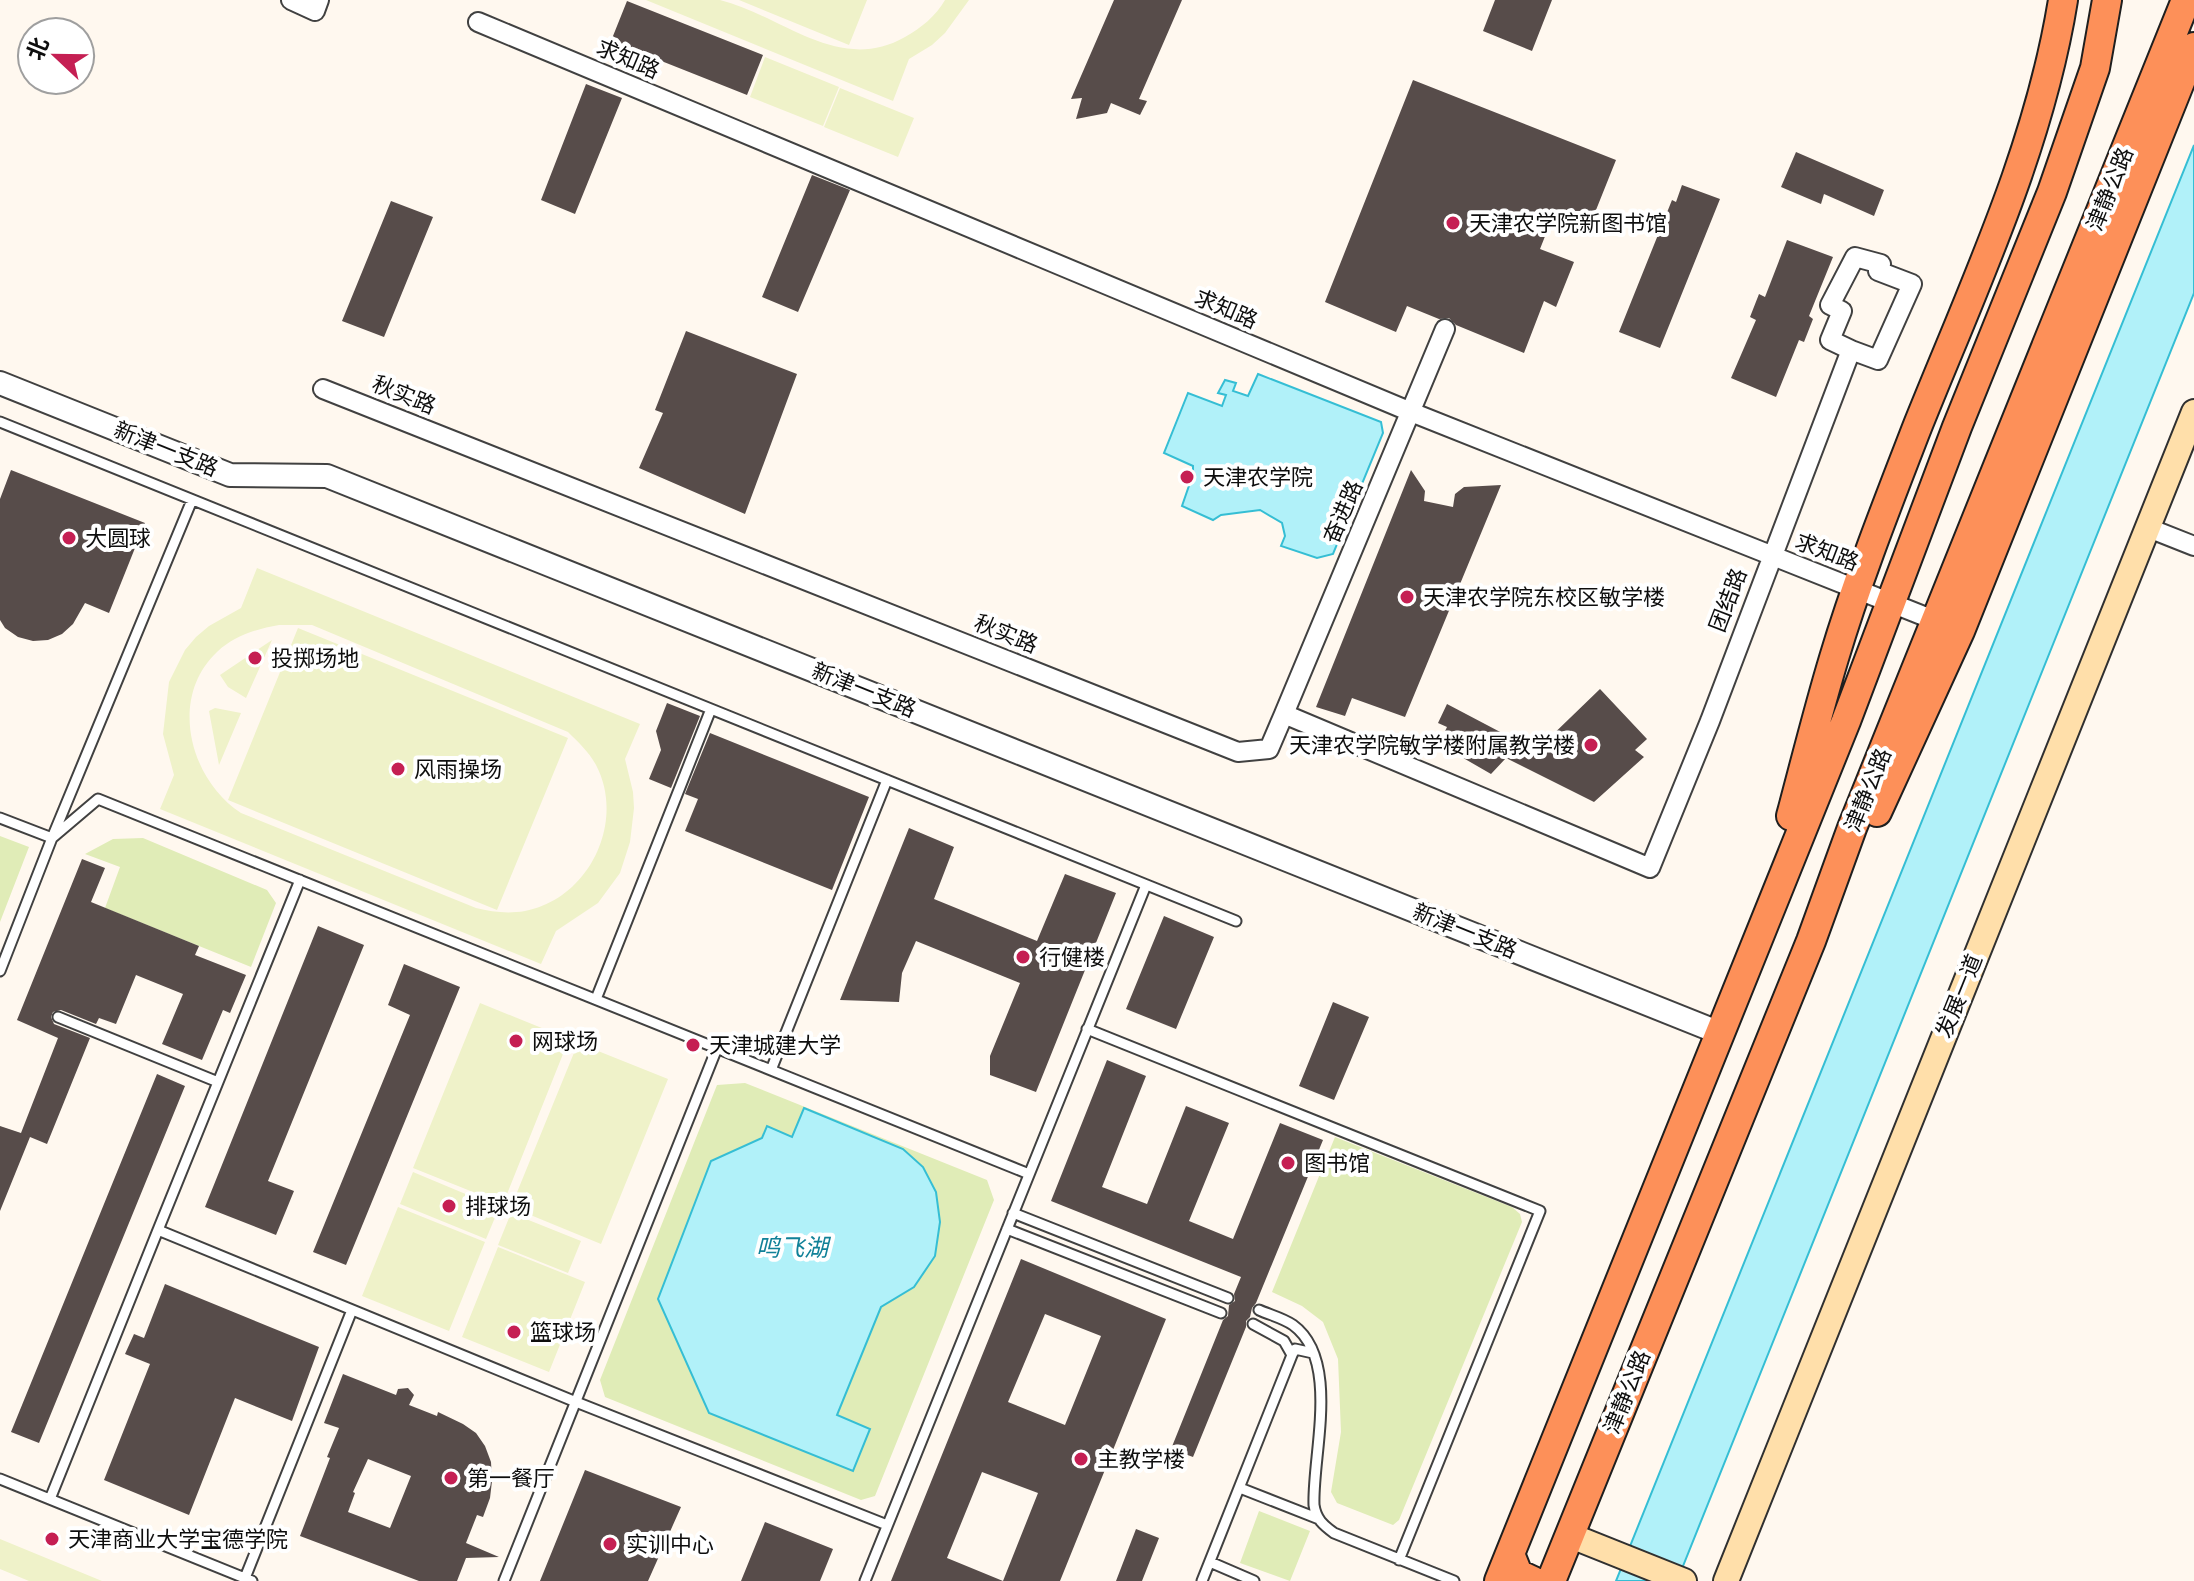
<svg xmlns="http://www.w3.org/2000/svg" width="2194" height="1581" font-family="'Roboto Serif','Noto Sans SC',serif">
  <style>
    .green { fill: #e0ecb7 }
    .pitch { fill: #eff2c9; fill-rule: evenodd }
    .water { fill: #b1f1f9; stroke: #35bed4; stroke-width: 2 }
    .building { fill: #574c4a; fill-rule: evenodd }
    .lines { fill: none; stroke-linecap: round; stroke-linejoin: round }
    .service-casing { stroke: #414141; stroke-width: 13 }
    .minor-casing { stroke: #414141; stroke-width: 22 }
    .tertiary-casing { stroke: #414141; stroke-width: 26 }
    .secondary-casing { stroke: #303030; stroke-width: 28 }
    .trunk-casing { stroke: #1f1f1f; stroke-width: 32 }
    .service { stroke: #fff; stroke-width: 9 }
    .minor { stroke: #fff; stroke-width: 18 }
    .tertiary { stroke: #fff; stroke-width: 22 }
    .secondary { stroke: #ffdfaa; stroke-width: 24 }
    .trunk { stroke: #fd9059; stroke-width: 28 }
    .poi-dot { fill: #c51f53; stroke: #fff; stroke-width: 3 }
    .labels { text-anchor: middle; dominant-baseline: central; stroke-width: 8; stroke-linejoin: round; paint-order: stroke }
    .street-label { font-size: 22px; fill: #0e0e0e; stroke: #fff }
    .poi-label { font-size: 22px; fill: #0e0e0e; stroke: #fff; text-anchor: start }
    .water-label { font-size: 24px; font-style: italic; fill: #118198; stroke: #fff }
  </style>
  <rect width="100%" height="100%" fill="#fff8ef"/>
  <path class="green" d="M0,836L29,847L0,922Z
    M143,838L267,890L276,903L251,967L105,908L120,867L85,854L113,839Z
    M745,1083L987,1180L994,1200L875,1496L861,1500L605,1397L600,1380L717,1085Z
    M1335,1137L1512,1207L1520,1214L1522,1222L1399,1520L1393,1525L1337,1503L1331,1492L1341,1432L1338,1359L1323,1322L1302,1306L1272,1292Z
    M1259,1511L1310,1531L1290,1581L1240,1563Z"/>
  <path class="pitch" d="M646,0C667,0 700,0 720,0C781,15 839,75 905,37C921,28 936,16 945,0H969L945,33L932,45L909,59L893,101Z
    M739,0H867L849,45Z
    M765,57L839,87L823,126L750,97Z
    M840,88L914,118L898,157L824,127Z
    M257,568L640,724L625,759L633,792L634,808L630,842L620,873L598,903L556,931L541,964L160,809L174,775L163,734L169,682L185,650L196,637L209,626L241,608ZM279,625H312L568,732C578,742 589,752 596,765C626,822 589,899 525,911C508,914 492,912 476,908L241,813C190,780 168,698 217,652C234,636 256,629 279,625Z
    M298,628L568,738L497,910L228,800Z
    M272,640L246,698L228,687L220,675Z
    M215,708L241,713L219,765L209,711Z
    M480,1003L569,1039L503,1204L413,1168Z
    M578,1043L668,1079L601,1244L511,1207Z
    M413,1172L499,1208L486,1239L400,1204Z
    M398,1207L485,1242L449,1331L362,1296Z
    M511,1213L581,1241L568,1273L498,1245Z
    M498,1247L585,1282L549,1372L462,1337Z
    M0,1539L102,1581H29L0,1569Z"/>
  <path class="water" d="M2194,145V293L1677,1581H1616Z
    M1258,374L1381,422L1383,433L1333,554L1317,558L1281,546L1285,536L1282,523L1260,510L1221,515L1213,520L1182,506L1193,474V466L1164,453L1188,393L1222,406L1226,395L1218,393L1225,380L1236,383L1233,391L1248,396Z
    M804,1108L903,1149L923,1167L936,1192L940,1222L935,1256L914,1287L881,1307L837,1415L870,1429L853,1471L709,1413L658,1299L711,1161L762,1138L767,1126L792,1137Z"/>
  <path class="building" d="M1114,0H1182L1139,99L1147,101L1140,115L1111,103L1107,113L1076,119L1082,98L1071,99Z
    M1495,0H1552L1532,51L1483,31Z
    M627,1L763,55L747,95L611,41Z
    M1413,80L1616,160L1588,230L1553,216L1540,249L1574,262L1556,307L1544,301L1524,353L1456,325L1449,318L1439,319L1407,306L1396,332L1325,302Z
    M586,84L622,98L575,214L541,200Z
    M1796,152L1884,190L1874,216L1824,194L1821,204L1781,187Z
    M812,175L850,190L798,312L762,297Z
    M1682,185L1720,199L1660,348L1619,332L1672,200L1676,202Z
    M391,201L433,217L384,337L342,321Z
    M1787,240L1833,257L1809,316L1813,319L1804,342L1799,340L1776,397L1731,378L1756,320L1750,317L1759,294L1765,297Z
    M686,331L797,374L745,514L639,468L663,413L655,410Z
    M11,470L145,523L109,613L85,603L73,624L62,634L48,640L33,641L18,637L5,628L0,620V499Z
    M1411,470L1425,491L1424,501L1453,507L1455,494L1464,487L1501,485L1405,717L1352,698L1345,716L1316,707Z
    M1600,689L1647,739L1635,750L1644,757L1594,802L1506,758L1491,774L1439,744L1447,727L1438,723L1447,704L1523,744L1541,746Z
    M667,703L700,716L671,788L649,779L661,750L656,731Z
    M710,733L869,797L832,890L685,831L698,799L685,794Z
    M909,828L954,847L934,899L1037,941L1065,874L1116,893L1036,1092L990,1075V1056L1020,983L916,941L902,973L899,1002L840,1000Z
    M82,859L105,868L91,902L199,946L195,955L246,975L230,1013L223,1010L202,1060L162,1044L183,994L136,975L116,1024L99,1018L96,1024L61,1010L53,1012L51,1017L54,1024L90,1038L47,1144L30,1137L0,1211V1126L21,1133L58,1038L17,1020Z
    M1164,916L1214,937L1176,1029L1126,1009Z
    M318,926L364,945L268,1181L294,1191L276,1235L205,1207Z
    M404,964L460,987L346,1265L313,1252L410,1015L388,1005Z
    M1333,1002L1369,1017L1334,1100L1299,1086Z
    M1107,1060L1146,1076L1102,1187L1147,1204L1186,1106L1229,1123L1189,1221L1233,1239L1280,1123L1323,1140L1256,1303L1252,1308L1250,1317L1246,1321V1327L1193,1457L1171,1449L1223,1320L1228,1316L1229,1305L1235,1301L1234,1294L1241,1277L1051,1201Z
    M157,1074L185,1086L39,1443L11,1432Z
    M1021,1259L1166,1319L1060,1581H1003L1038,1493L982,1472L947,1558L1003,1581H891ZM1045,1314L1101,1336L1065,1425L1008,1402Z
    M165,1284L319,1347L292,1421L235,1398L189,1515L104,1480L150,1364L125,1354L134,1334L144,1338Z
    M343,1374L396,1395L398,1389L408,1388L414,1395L409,1405L437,1416L438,1412L463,1424L476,1433L485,1446L491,1462L492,1481L490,1498L483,1517L477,1515L466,1543L499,1557L466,1558L457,1581H419L300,1536L330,1458L327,1457L339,1428L324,1423ZM368,1459L411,1476L390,1528L348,1512L355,1493L353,1492Z
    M585,1470L681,1507L648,1581H540Z
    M765,1522L833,1549L820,1581H741Z
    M1136,1529L1159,1538L1142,1581H1116Z"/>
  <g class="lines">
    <defs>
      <path id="service" d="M0,422L1236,921
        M0,818L52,838L98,799L1029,1174
        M300,880L158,1230L576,1402L887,1525
        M0,971L52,838L192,500
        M596,999L711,709
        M58,1017L218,1082
        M1087,1029L1540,1211L1399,1560
        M771,1070L887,780
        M1013,1213L1228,1298
        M1007,1229L1221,1313
        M1259,1310C1270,1315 1283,1318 1293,1325C1341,1360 1312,1456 1314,1505C1316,1519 1323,1525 1334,1533L1454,1581
        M1253,1324L1284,1341L1292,1355
        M0,1479L252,1581
        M1240,1488L1319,1519
        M50,1499L158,1230
        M1210,1562L1254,1581
        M245,1578L352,1310
        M504,1581L717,1048
        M865,1581L1146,885
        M1202,1581L1292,1355L1295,1349L1313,1353"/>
      <path id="minor" d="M291,0L315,11L319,0
        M478,22L1411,412L1944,624
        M323,389L1238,752L1269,749L1284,714L1650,868L1710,721L1851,350L1878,360L1912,284L1878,271L1881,264L1855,257L1830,305L1842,311L1830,340L1851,350
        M2146,527L2194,546
        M1284,714L1445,329"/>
      <path id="tertiary" d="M0,383L230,475L327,476L1720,1033"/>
      <path id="secondary" d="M1569,1535L1684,1581
        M1726,1581L2194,412"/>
      <path id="trunk" d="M1877,812L1960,631L2194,47
        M1791,816C1805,764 1818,711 1834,658C1857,581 1887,505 1916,430C1972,290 2039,150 2063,0
        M1510,1554L1518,1574L1533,1581
        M1499,1581L1846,721L1957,427L2052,192L2095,68L2107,0
        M1551,1581L1811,941L1852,828L2186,0"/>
    </defs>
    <use href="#service" class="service-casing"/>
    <use href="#minor" class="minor-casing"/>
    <use href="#tertiary" class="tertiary-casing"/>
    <use href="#secondary" class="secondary-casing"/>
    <use href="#trunk" class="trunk-casing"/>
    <use href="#service" class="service"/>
    <use href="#minor" class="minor"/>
    <use href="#tertiary" class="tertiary"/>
    <use href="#secondary" class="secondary"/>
    <use href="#trunk" class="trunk"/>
  </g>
  <g class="poi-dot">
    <circle cx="1453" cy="223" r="8"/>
    <circle cx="1187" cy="477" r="8"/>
    <circle cx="69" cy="538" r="8"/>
    <circle cx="1407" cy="597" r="8"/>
    <circle cx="255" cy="658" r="8"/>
    <circle cx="1591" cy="745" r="8"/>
    <circle cx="398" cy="769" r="8"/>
    <circle cx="1023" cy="957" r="8"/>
    <circle cx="516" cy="1041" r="8"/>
    <circle cx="693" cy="1045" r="8"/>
    <circle cx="1288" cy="1163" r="8"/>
    <circle cx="449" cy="1206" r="8"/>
    <circle cx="514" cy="1332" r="8"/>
    <circle cx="1081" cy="1459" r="8"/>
    <circle cx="451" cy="1478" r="8"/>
    <circle cx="52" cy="1539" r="8"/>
    <circle cx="610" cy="1544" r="8"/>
  </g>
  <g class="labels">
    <g class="street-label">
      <text transform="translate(628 59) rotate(23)">求知路</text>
      <text transform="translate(2110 189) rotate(-68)">津静公路</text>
      <text transform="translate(1226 309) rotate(23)">求知路</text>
      <text transform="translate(404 395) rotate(22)">秋实路</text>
      <text transform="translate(166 449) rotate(22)">新津一支路</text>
      <text transform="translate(1343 512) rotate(-67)">奋进路</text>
      <text transform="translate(1827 552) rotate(21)">求知路</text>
      <text transform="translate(1728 600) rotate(-69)">团结路</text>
      <text transform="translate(1006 634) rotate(22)">秋实路</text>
      <text transform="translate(864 690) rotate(22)">新津一支路</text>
      <text transform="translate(1868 790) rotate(-68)">津静公路</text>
      <text transform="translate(1465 931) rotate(22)">新津一支路</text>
      <text transform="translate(1959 996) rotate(-68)">发展一道</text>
      <text transform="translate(1627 1392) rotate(-68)">津静公路</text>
    </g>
    <g class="poi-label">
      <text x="1469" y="223">天津农学院新图书馆</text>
      <text x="1203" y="477">天津农学院</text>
      <text x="85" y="538">大圆球</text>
      <text x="1423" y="597">天津农学院东校区敏学楼</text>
      <text x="271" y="658">投掷场地</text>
      <text x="1575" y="745" text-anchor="end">天津农学院敏学楼附属教学楼</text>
      <text x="414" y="769">风雨操场</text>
      <text x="1039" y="957">行健楼</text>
      <text x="532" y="1041">网球场</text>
      <text x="709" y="1045">天津城建大学</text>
      <text x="1304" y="1163">图书馆</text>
      <text x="465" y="1206">排球场</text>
      <text x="530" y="1332">篮球场</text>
      <text x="1097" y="1459">主教学楼</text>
      <text x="467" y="1478">第一餐厅</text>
      <text x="68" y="1539">天津商业大学宝德学院</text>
      <text x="626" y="1544">实训中心</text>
    </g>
    <g class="water-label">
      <text x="792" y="1248">鸣飞湖</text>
    </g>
  </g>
  <g transform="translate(56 56) rotate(292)"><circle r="38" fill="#ffffff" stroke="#9f9f9f" stroke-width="2"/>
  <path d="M0-6L14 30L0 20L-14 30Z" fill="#c51f53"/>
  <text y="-12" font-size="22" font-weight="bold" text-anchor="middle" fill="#0e0e0e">北</text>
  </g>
</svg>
